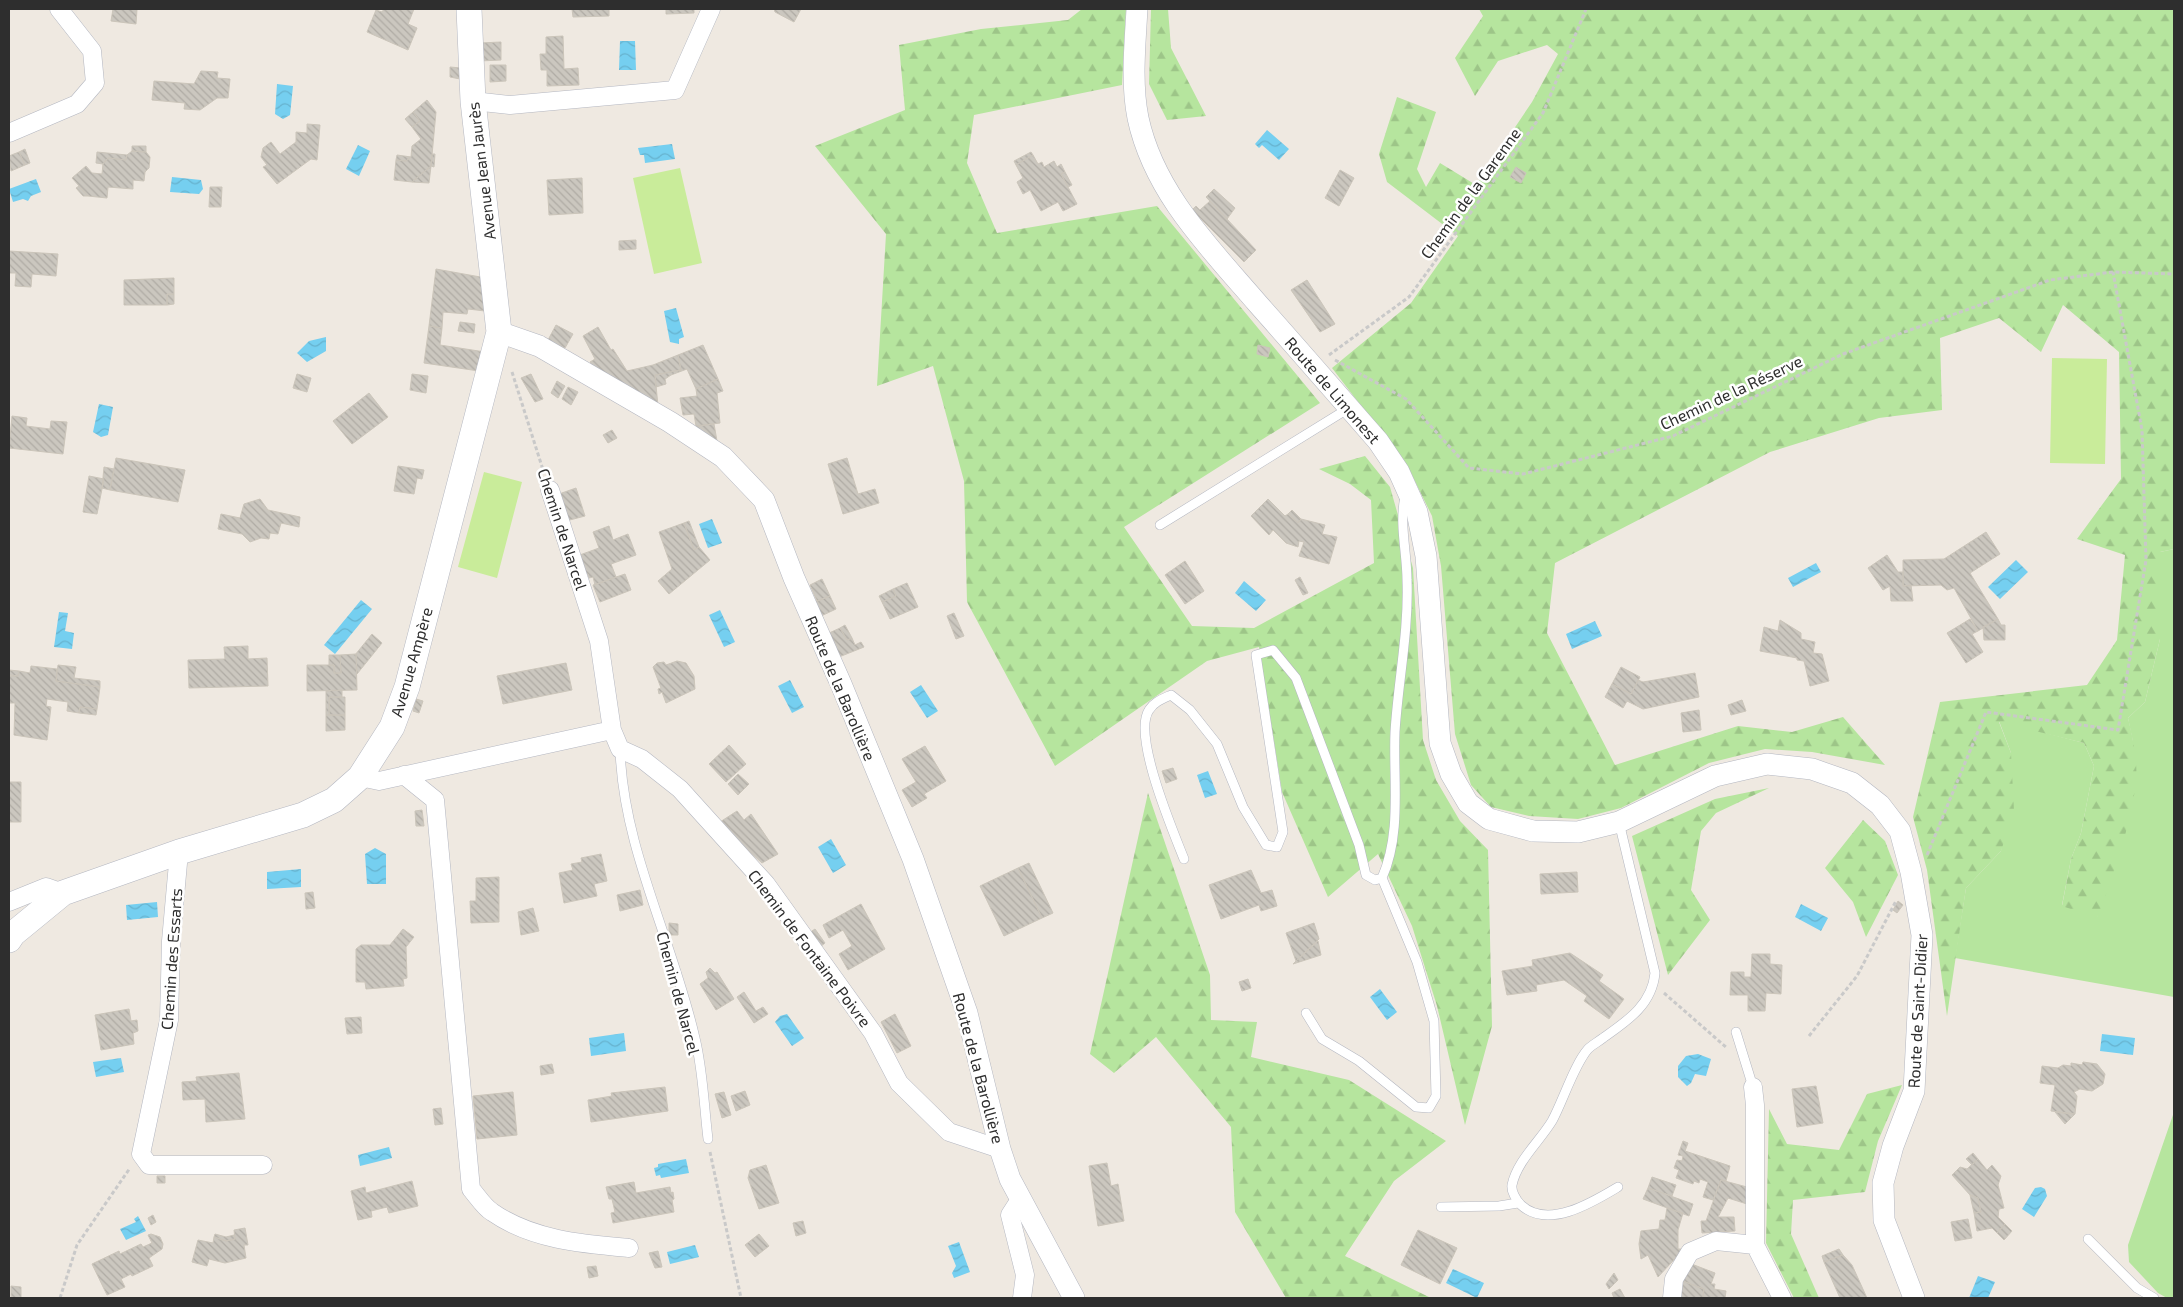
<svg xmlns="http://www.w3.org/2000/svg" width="2183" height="1307" font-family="'Exo 2',sans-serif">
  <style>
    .grass { fill: #b6e59e }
    .forest { fill: url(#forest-firs) }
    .pitch { fill: #c9ec9a }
    .water { fill: url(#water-waves) }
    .building { fill: url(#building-back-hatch); stroke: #cbc5ba }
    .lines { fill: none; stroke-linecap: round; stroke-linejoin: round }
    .service-casing { stroke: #b4b7c1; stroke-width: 10 }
    .minor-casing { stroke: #b4b7c1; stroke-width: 19 }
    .tertiary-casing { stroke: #b4b7c1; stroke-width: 22 }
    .secondary-casing { stroke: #b4b7c1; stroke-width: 26 }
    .path { stroke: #c9c9c9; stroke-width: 3; stroke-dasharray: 4 2.5; stroke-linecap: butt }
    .service { stroke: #fff; stroke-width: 9 }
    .minor { stroke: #fff; stroke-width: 18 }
    .tertiary { stroke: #fff; stroke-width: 21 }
    .secondary { stroke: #fff; stroke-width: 25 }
    .labels { text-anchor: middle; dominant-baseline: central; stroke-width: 5; stroke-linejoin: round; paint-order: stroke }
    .street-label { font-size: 16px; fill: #2e2e2e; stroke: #fff }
  </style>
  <defs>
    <pattern id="forest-firs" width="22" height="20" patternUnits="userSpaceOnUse" patternTransform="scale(1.25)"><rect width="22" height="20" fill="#b6e59e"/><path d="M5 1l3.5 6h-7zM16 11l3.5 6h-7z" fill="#9dc588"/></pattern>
    <pattern id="water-waves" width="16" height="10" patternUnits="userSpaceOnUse" patternTransform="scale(1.25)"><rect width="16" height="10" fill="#75cff0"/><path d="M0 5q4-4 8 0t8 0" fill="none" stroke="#66b2ce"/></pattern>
    <pattern id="building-back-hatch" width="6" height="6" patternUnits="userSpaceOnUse" patternTransform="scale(1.25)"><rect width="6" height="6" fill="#cbc7bf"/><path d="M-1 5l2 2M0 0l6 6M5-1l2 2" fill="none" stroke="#afaba4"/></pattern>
  </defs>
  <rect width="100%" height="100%" fill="#efe9e1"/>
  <path class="grass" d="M2174,549V997L1955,958L1966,888L2001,851L2011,753L1999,721L2084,743L2094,766L2081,833L2071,859L2062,905L2097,917L2133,742L2128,718L2145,702L2160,639V552Z
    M2174,1112V1298H2167L2158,1293L2129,1262L2128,1245Z"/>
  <path class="forest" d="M1082,9H1126L1122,85L974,115L967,163L997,233L1157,206L1320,403L1124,527L1192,626L1254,628L1374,563L1371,500L1350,484L1319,469L1365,456L1390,487L1413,568L1423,740L1436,780L1460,821L1488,850L1492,1026L1465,1125L1437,1006L1412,926L1378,854L1328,897L1282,792L1259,647L1207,661L1055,766L967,602L964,481L933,366L877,386L886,234L815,146L905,110L899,45L981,29L1068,20Z
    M1151,9H1168L1171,48L1206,116L1167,120L1149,84Z
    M1479,9H2174V549L2160,552V639L2145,702L2128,718C2133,738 2138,763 2136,784C2129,830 2114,875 2097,918L2062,906L2071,859L2081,833L2094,766L2084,743L1999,722L2011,753L2014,811L2001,851L1966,888L1947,1016L1927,870L1913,817L1940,702L2087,685L2117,640L2125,555L2077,539L2121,479L2119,352L2063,305L2041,352L1999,318L1940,338L1942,410L1879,418L1770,452L1555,563L1547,633L1615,765L1738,726L1792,732L1843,717L1885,765L1812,752L1765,749L1709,763L1621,808L1578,819L1529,816L1491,807L1471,785L1455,734L1441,566L1432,516L1408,467L1332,368L1411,303L1458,236L1387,182L1379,154L1397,97L1436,112L1417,169L1426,187L1440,163L1476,185L1532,102L1558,54L1547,45L1498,61L1475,96L1455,58L1483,16Z
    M1769,788L1716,813L1701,831L1691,890L1710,920L1668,975L1632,836L1715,799Z
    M1148,793L1210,975L1211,1020L1257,1022L1251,1057L1349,1080L1446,1141L1394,1181L1345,1256L1431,1298H1286L1235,1212L1231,1127L1156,1037L1114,1073L1090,1054Z
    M1863,820L1885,841L1898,875L1866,937L1853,902L1825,868Z
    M1902,1085L1878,1141L1865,1192L1793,1200L1791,1234L1819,1298H1794L1766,1243L1769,1109L1787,1144L1839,1150L1867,1094Z"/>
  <path class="pitch" d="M680,168L702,263L654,274L633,178Z
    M2052,358L2107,359L2105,464L2050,463Z
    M484,472L522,482L497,578L458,567Z"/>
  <path class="water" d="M620,41H635L636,70H619Z
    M277,84L293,86L290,115L283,119L275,114Z
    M1267,130L1289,149L1279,160L1262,145L1259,148L1255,144Z
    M672,144L675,159L645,163L644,155H640L638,148Z
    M358,145L370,151L359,176L346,169Z
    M172,177L201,180L203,189L199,194L170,192Z
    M36,179L41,192L31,196L28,201L23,199L13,202L9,189Z
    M676,308L684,337L679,339V344L670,342L664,311Z
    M326,337V351L307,362L297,353L309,341Z
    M99,404L113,407L108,435L101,437L93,432Z
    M712,519L722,543L708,548L699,524Z
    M2016,560L2028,572L2000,599L1988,587Z
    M1816,563L1821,572L1793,587L1788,578Z
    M1244,581L1266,600L1256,611L1235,593Z
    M361,600L372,609L335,654L324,645Z
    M720,610L735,642L724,647L709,615Z
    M59,612L68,613L65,631L74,633L72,649L54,647Z
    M1595,621L1602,636L1572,649L1566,634Z
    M790,680L804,707L792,713L778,686Z
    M921,685L938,711L927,718L910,692Z
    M1208,771L1217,794L1205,798L1197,775Z
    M831,839L846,865L833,873L818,847Z
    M375,848L386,854V884H367L365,854Z
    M301,869V887L267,889V872Z
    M157,902L158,917L127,920L126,905Z
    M1801,904L1828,918L1821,931L1795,917Z
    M1380,989L1397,1012L1387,1020L1370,997Z
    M787,1014L804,1038L792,1046L775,1022L780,1016Z
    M624,1033L626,1051L591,1056L589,1038Z
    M2102,1034L2135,1038L2133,1055L2100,1051Z
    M1698,1054L1711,1059L1706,1076L1695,1074L1691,1083L1687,1086L1678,1077V1066L1686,1056Z
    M121,1058L124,1072L96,1077L93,1062Z
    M389,1147L392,1158L360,1166L358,1155Z
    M686,1159L689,1173L661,1178L660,1175L656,1176L654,1168L658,1167V1164Z
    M2041,1187L2045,1189L2047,1196L2034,1217L2022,1209L2035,1188Z
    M138,1216L146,1231L126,1240L120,1229L136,1222L134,1219Z
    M959,1242L970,1272L954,1278L952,1273L956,1266L948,1246Z
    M695,1245L699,1257L670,1264L667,1252Z
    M1453,1269L1484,1283L1477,1298L1446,1283Z
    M1978,1276L1995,1282L1988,1298H1969Z"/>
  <path class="building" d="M113,9H137L136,24L111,21Z
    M384,9H414L408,24L417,28L408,50L367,32L376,10L382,12Z
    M572,9H609V16L573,17Z
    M666,9H694V13L666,14Z
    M774,9H801L794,22L775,12Z
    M563,36L564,69L578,68L579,85L547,86V70H541L540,54H546V37Z
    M501,42V60L479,61L480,43Z
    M490,65H506V81L490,82Z
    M450,67L461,68L460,79L450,77Z
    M201,71L218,72L217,78L230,79L228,98H217L200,110L184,109L185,103L152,100L154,81L194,84Z
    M427,100L436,112L431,166L412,182L394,180L396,160L406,161L411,157L412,146L421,139L412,127L420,121L413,112Z
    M413,112L420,121L412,127L405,119Z
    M307,124L320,125L317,160L311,159L277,184L263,167L267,165L261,157L263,148L271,142L280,154L296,142V132L307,133Z
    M132,146H146V152L132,151Z
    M25,149L30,163L25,165L19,152Z
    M132,151L146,152L150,157L149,168L145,172L144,181L133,180V189L108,187L107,198L88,196L72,178L86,166L92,173L102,174L103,164L108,158L126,160L127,155Z
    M19,152L25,165L11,171L9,156Z
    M97,152L127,155L126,160L108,158L103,164L96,163Z
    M1031,152L1033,155L1016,165L1014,161Z
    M432,154H435L434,167L431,166Z
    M397,155L411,157L406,161L396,160Z
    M1033,155L1038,164L1042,162L1044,167L1054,161L1057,167L1061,164L1065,172L1061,174L1077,204L1063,211L1058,202L1041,211L1030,190L1023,194L1017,182L1023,178L1016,165Z
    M431,166L429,183L412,182Z
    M1516,167L1526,173L1521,183L1510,177Z
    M1340,170L1354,178L1339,206L1325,198Z
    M1065,172L1072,185L1068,187L1061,174Z
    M582,178L583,213L549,215L547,180Z
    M79,186L88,196H83L76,188Z
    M210,187H222L221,207H209Z
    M1214,189L1235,208L1227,219L1206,197Z
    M1210,201L1256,250L1244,262L1192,210L1196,206L1200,210Z
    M636,240V249L619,250V241Z
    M9,251L58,254L56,276L32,274L31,287L15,286L16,273H9Z
    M436,269L486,278L485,311L468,309L467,314L443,312L442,328L429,326Z
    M174,278V294H167V305H124V280Z
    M1307,280L1335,324L1320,332L1291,290Z
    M167,294H174V304L167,305Z
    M460,322L475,324L474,333L458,331Z
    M556,325L573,334L565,348L548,340Z
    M429,326L442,328L440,345L485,352L479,371L424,363Z
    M598,327L611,350L613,349L627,371L653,365L678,355L681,370L655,375L658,406L642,396L641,392H634L599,371L590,362L595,359L583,336Z
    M703,345L718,379L696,389L687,369L671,375L665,379L666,384L656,387L655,375L681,370L678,355Z
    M1258,345L1270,348L1268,357L1257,354Z
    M297,374L311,378L307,392L293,388Z
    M412,374L428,376L426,393L410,390Z
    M531,374L543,399L535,402L521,378Z
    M718,379L723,391L717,393L720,423L696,426L694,414L683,415L680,398L697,396L696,389Z
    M557,381L565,386L558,398L551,393Z
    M568,387L578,392L571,405L562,399Z
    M369,393L388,417L352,444L333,421Z
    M12,416L27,418L26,426L50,429L51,421L67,422L63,454L9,448Z
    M714,424L717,441L696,428V426Z
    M612,430L617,438L608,443L603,435Z
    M116,458L185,470L178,502L110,490Z
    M847,458L858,494L875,489L879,503L843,514L828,464Z
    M398,466L424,470L422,479L417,478L414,494L394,491Z
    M104,467L114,469L110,490L102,488Z
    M89,476L104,479L97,514L83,512Z
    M576,488L585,516L566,521L559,494Z
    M260,499L268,510L300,517L299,527L281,523L278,534L270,533L269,539L261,538L250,542L242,534L218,529L221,514L240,518L244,504Z
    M1268,499L1285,516L1288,514L1298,523L1301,519L1325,525L1322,534L1337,537L1329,564L1299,556L1304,542L1299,541L1298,547L1286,543L1273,530L1269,535L1251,516Z
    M1292,510L1301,519L1298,523L1288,514Z
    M689,521L699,547L694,550L684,523Z
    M684,523L694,550L699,547L710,560L669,594L658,581L672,569L659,532Z
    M609,526L613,540L628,534L636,555L611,564L616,577L595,585L593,577L589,578L588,574L583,575L577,556L599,548L593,532Z
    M1986,532L2000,554L1970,573L1998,619L1978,631L1954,588L1947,590L1941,585L1903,586V560L1944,559Z
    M1887,555L1898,572H1903V586L1911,585L1913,601H1891L1890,586L1883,590L1868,568Z
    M1185,561L1204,591L1185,604L1165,575Z
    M625,574L631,590L600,602L593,585Z
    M1300,577L1308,593L1303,595L1295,580Z
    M822,579L830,596L817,601L810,585Z
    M907,583L918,607L890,619L882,602L896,596L893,589Z
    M893,589L896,596L882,602L879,596Z
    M830,596L836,609L819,617L813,603Z
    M954,613L964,636L956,639L947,616Z
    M1970,619L1978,631L1972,634L1983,652L1966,663L1947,633Z
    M1998,619L2001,625H2005V640H1984L1983,627Z
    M1780,620L1801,633V639L1815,642L1813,653L1822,654L1829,681L1810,686L1804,661L1797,660V658L1760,651L1764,627L1778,631Z
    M845,625L852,638L847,640L840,628Z
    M840,628L847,640L852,638L855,645L861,642L864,647L839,657L827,634Z
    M372,634L382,643L357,674L356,654L355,655Z
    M248,646V659L267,658L268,686L189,688L188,660L225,659L224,647Z
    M356,654L357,690L307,691V665H334V673H341L340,655Z
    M329,655H340L341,673H334V665H329Z
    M677,661L686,663L694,676L695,689L666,703L662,692L659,694L658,689L661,688L653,667L657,663L664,662L666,665Z
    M566,663L572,690L503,704L497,676Z
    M58,665L76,667L74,678L100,681V687L56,681Z
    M31,666L57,669L56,681L100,687L97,709L80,707L79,713L67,711L68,702L47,699L46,706L51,707L47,740L14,735L15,703H9V676H18L19,671L30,673Z
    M1621,667L1640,677L1631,694L1612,684Z
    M9,670L19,671L18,676L9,675Z
    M1695,673L1699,697L1643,709L1627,701L1623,708L1605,697L1612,684L1631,694L1638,680L1643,682Z
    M342,690V697H329V715H326V691Z
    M329,697H345V715H329Z
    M416,699L423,701L419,713L413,711Z
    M1742,700L1746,711L1731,715L1728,705Z
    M80,707L97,709L96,715L79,713Z
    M1699,710L1701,730L1683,732L1681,713Z
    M326,715H345V730L326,731Z
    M729,745L746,764L726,782L709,764Z
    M925,746L946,781L924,794L927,798L912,807L902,790L916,782L902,759Z
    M1173,768L1177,779L1166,783L1162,771Z
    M738,774L749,784L738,795L728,784Z
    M9,782H21V822H9Z
    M422,810L424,826H416L415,811Z
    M737,811L744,820L751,814L778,854L762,863L740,843L732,833L730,834L720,822Z
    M601,854L607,881L594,884L597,896L564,903L559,873L573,870L571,864L582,862L581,858Z
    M1029,863L1053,913L1042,918L1018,868Z
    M1018,868L1042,918L1004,936L980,886Z
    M1251,870L1261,893L1272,890L1277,906L1261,911L1259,905L1221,919L1209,885Z
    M1577,872L1578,892L1541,894L1540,874Z
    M499,877V922L471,923L470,901H476V878Z
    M640,890L643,905L620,911L617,895Z
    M313,892L315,908L306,909L305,893Z
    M1898,901L1903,905L1897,913L1893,910Z
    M861,904L885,949L848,970L839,954L852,946L843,930L829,938L823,925Z
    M533,908L539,931L521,935L518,912Z
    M669,923L678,924V935H669Z
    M1314,923L1319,939L1296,961L1286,933Z
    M403,929L414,937L406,947L407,978L403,979L404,986L366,989L365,982H356V949L361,945H390Z
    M815,929L825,943L820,947L809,933Z
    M1318,941L1321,955L1293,964L1296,961Z
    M1570,953L1603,975L1599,981L1624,999L1609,1019L1584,1001L1587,996L1564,980L1536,985L1537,991L1507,995L1502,971L1533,966L1532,960Z
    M1752,954H1770V964L1782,965L1781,994L1766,993L1765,1011H1748V995H1730L1731,972H1744V977H1751Z
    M710,968L715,973L717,972L734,999L716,1010L700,984L708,978L706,972Z
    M1248,979L1251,988L1242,991L1239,982Z
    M744,992L756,1011L763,1007L768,1014L754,1023L737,997Z
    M129,1009L131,1021L137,1020L138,1031L133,1033L134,1044L101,1050L95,1015Z
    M895,1014L911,1046L897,1053L881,1022Z
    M361,1017L362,1033L347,1034L345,1018Z
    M2083,1062L2097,1064L2105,1074L2103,1084L2092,1091L2080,1089L2074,1092L2077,1096L2075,1114L2051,1111L2055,1085L2040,1083L2042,1066L2058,1068L2063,1065L2071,1066V1063L2082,1065Z
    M552,1064L554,1073L541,1075L540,1066Z
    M239,1073L245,1119L206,1122L205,1099L183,1100L182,1082L197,1081L196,1077Z
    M1816,1086L1823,1123L1797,1127L1792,1089Z
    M665,1087L668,1111L591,1122L588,1100L612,1096L611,1093Z
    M745,1091L750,1105L736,1111L731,1096Z
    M513,1092L517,1135L477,1139L473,1096Z
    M724,1092L731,1115L722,1118L715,1094Z
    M441,1108L443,1124L435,1125L433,1109Z
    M2055,1112L2075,1114L2065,1124Z
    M1683,1141L1688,1143L1685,1151L1730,1166L1726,1181L1721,1180L1713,1200L1703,1197L1708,1182L1700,1179L1699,1183L1694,1181L1693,1184L1676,1178L1679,1170L1674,1168L1677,1160L1682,1161L1683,1156L1678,1155Z
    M1973,1153L1978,1159L1972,1165L1966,1159Z
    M1978,1159L1987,1170L1992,1165L2001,1176L1998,1185L2004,1208L1999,1209L1998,1217L2005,1224L1997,1233L1992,1228L1977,1231L1974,1213L1981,1212L1978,1198L1970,1195L1952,1175L1960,1167L1967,1169Z
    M1107,1163L1111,1186L1118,1184L1124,1221L1098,1226L1089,1166Z
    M766,1165L779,1203L759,1209L748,1178L750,1170Z
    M157,1176H165V1183H157Z
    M1652,1177L1676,1185L1672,1196L1648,1188Z
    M1721,1180L1747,1187V1204L1728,1198L1718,1217H1734L1735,1231L1702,1233L1701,1221H1706Z
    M412,1181L418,1206L389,1213L387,1207L371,1211L372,1217L358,1220L351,1191L365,1187L366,1193Z
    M634,1182L636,1193L670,1187L671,1193L673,1192L674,1199L672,1200L674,1212L613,1223L611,1213L615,1212L612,1199H609L606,1187Z
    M1648,1188L1693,1204L1689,1216L1643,1199Z
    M1970,1195L1978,1198L1981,1212L1974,1213Z
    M1667,1208L1683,1213L1678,1230V1249H1684L1658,1277L1648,1255L1641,1259L1639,1244L1641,1231L1659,1229L1660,1220H1665Z
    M153,1215L156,1222L151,1225L148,1218Z
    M1968,1219L1972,1238L1955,1241L1951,1222Z
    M803,1221L806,1233L796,1236L793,1223Z
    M2005,1224L2012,1231L2004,1240L1997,1233Z
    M245,1228L248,1245H244L246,1258L225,1263L209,1259L207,1266L192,1262L198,1240L213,1243L214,1237L226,1241L235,1239L234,1230Z
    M1418,1230L1457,1248L1440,1284L1401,1265Z
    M151,1234L160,1237L163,1244L162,1249L149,1258L153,1266L132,1276L131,1274L121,1279L125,1287L107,1295L92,1264L119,1251L120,1254L141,1244L143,1247L152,1243L148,1235Z
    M215,1234L226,1237L234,1235L235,1239L226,1241L214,1237Z
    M759,1234L769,1246L755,1257L745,1245Z
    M1839,1249L1843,1255L1824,1262L1822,1256Z
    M658,1251L662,1267L655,1268L649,1253Z
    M1843,1255L1852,1265L1867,1298H1840L1824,1262Z
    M1689,1263L1715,1273L1711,1284H1715L1714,1289L1726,1291L1725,1298H1703L1704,1289L1680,1280Z
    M596,1266L598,1276L589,1278L587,1267Z
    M1614,1273L1618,1280L1609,1289L1606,1284Z
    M1680,1280L1704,1289L1703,1298H1678Z
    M11,1286L21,1287V1298H11Z
    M1620,1289L1625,1298H1614L1612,1293Z"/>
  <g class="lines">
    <defs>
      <path id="service" d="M1160,525L1349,408
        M620,749C623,849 673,941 695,1038C703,1070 704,1106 708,1139
        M1184,859C1173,831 1132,735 1149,710C1154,702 1162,699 1171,695L1190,710L1217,744L1243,807L1266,845L1277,847L1283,832L1256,655L1273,650L1296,678L1359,845L1366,875L1375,880L1382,878C1402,833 1393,780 1395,732C1398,682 1409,631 1407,580C1407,553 1399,524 1405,497
        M1306,1013L1322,1039L1359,1061L1416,1107L1429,1108L1436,1096L1434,1021L1417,962L1382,878
        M1736,1032L1753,1087
        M1618,1187C1593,1202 1548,1230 1521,1205C1516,1200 1511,1191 1512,1185C1517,1161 1540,1141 1552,1121C1563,1101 1574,1065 1588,1049C1592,1045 1598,1042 1603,1038C1627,1021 1652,1005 1655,973L1619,822
        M1441,1207L1499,1206L1518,1203
        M2088,1239L2137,1288L2154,1298"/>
      <path id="minor" d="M473,101L510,105L675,90L711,9
        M9,133L77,104L95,83L92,51L59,9
        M550,490L599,641L612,730L620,749L642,759L680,789L766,884L873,1033L899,1083L949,1132L1000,1149
        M404,775L435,800L471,1189C478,1197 484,1207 492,1212C532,1240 583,1244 629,1248
        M360,777L379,781L612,730
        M179,852L171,941L169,1020L141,1154L149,1165H263
        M9,902L46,887L63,893
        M1753,1087L1755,1105V1245L1782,1298
        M1021,1198L1010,1215L1025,1275L1022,1298
        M1672,1298L1674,1279L1690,1252L1716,1241L1755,1245"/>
      <path id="tertiary" d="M1137,9C1135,45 1131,83 1138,118C1154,193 1210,248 1258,304C1298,349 1338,395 1378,441L1399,472L1417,512L1426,556L1440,743L1451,774L1468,803L1489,819L1533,831L1578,832L1619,822L1715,776L1767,764L1812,769L1852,783L1880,805L1900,831L1911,872L1922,935L1914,1091L1893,1146L1883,1183L1884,1220L1914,1298
        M499,332L539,346L670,422L723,457L764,500L794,578L841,684L913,859L967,1013L1000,1149L1010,1179L1074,1298"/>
      <path id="secondary" d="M9,940L13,934L63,893L179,852L303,815L334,800L360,777L392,727L407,687L499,332L473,101L469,9"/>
    </defs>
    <use href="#service" class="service-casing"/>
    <use href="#minor" class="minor-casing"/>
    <use href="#tertiary" class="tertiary-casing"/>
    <use href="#secondary" class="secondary-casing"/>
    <path class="path" d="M1329,355L1409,297L1543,113L1586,9
      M1335,360L1406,399L1469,468L1523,474L1673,436L1843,354L2050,280L2113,272L2174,274
      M512,372L544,473
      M1927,855L1986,712L2118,730L2146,560L2142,430L2113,272
      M1664,993L1727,1048
      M1809,1036L1857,976L1896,901
      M710,1152L741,1298
      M60,1298L77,1245L130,1168"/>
    <use href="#service" class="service"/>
    <use href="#minor" class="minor"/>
    <use href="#tertiary" class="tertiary"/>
    <use href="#secondary" class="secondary"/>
  </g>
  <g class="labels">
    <g class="street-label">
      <text transform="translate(481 171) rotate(-97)">Avenue Jean Jaurès</text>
      <text transform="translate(1470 193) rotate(-54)">Chemin de la Garenne</text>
      <text transform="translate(1333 390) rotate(49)">Route de Limonest</text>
      <text transform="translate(1731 392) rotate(-25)">Chemin de la Réserve</text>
      <text transform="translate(563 529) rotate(72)">Chemin de Narcel</text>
      <text transform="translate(411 662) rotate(-74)">Avenue Ampère</text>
      <text transform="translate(841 688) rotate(67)">Route de la Barollière</text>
      <text transform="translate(810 948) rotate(53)">Chemin de Fontaine Poivre</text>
      <text transform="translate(171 959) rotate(-86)">Chemin des Essarts</text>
      <text transform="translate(679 993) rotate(75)">Chemin de Narcel</text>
      <text transform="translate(1917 1011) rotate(-87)">Route de Saint-Didier</text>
      <text transform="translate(979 1068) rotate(75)">Route de la Barollière</text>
    </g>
  </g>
  <rect width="2183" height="1307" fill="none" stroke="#2e2e2e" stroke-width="20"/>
</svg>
